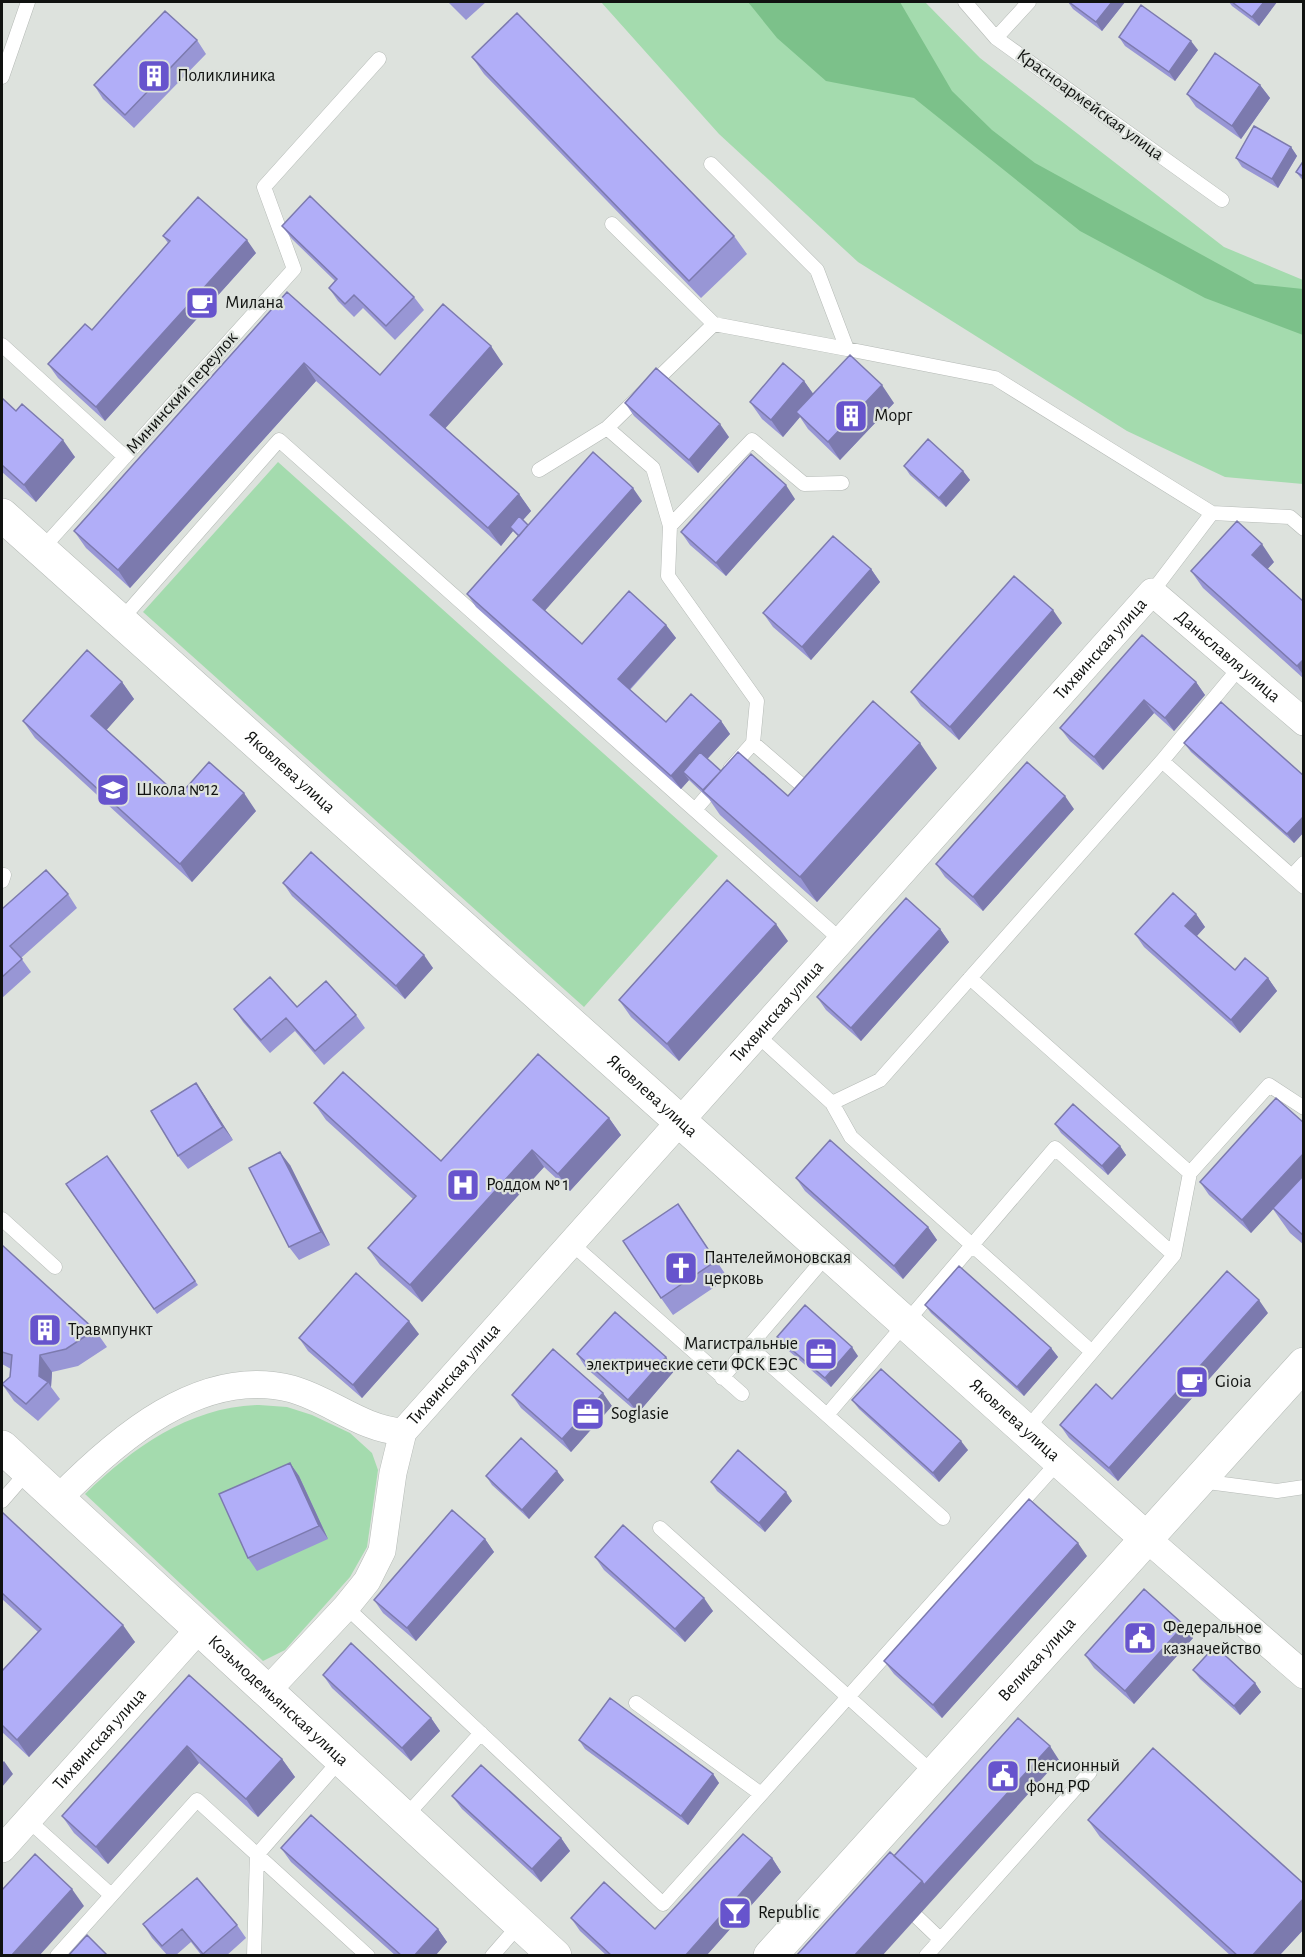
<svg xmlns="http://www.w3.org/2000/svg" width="1305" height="1957" font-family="'Alegreya Sans',sans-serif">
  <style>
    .green { fill: #a4dbae }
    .water { fill: #7cc18a }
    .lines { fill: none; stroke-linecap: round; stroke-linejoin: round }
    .service-casing { stroke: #b5bab6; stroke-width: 15 }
    .minor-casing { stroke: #b5bab6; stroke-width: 28 }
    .tertiary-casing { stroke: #b5bab6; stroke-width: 34 }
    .secondary-casing { stroke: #b5bab6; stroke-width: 34 }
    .service { stroke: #fff; stroke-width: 14 }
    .minor { stroke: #fff; stroke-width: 27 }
    .tertiary { stroke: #fff; stroke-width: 33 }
    .secondary { stroke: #fff; stroke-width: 33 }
    .wall { fill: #9896d5 }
    .shaded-wall { fill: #7c7aae }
    .building { fill: #b1aef8; stroke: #7c7aae; stroke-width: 1.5 }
    .labels { text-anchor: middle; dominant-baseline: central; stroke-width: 4.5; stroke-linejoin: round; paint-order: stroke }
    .poi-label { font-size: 18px; fill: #101210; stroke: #dde2dd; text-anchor: start }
    .street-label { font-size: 18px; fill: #101210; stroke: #dde2dd }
  </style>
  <rect width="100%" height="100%" fill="#dde2dd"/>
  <path class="green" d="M601,2H925L980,58L1224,247L1303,280V484L1225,477L1127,431L858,262L719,134Z
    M278,462L718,856L584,1007L143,612Z
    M259,1405L287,1407L312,1415L350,1433L372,1453L378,1470L367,1547L350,1577L285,1650L263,1661L85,1494C134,1447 189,1407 259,1405Z"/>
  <path class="water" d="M748,2H900L952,91L992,130L1035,163L1255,284L1303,289V335L1205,298L1080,231L914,98L826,81L777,38Z"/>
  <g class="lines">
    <defs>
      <path id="service" d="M965,2L996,38L1222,200
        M996,38L1029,2
        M2,77L28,2
        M711,164L817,270L847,349L995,378L1212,513L1290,517L1304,529
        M612,224L714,324
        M2,345L125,457
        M607,428L714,324L847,349
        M539,470L607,428L653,468L670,526L668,576L757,701L753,743L730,769
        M670,526L752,440L804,484L842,483
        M41,550L294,269L264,187L379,59
        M1152,592L1212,513
        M120,621L279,440L842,941
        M753,743L804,787
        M1162,761L1240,667
        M695,810L706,797
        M1292,876L1304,863
        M2,881L4,875
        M970,978L1190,1173L1269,1085L1304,1108
        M757,1035L832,1103L880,1080L1162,761L1304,887
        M832,1103L851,1137L1092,1352L1025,1431
        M2,1219L55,1267
        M571,1243L742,1394
        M749,1346L943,1518
        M1092,1352L1174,1255L1190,1173
        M722,1378L828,1254
        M827,1415L1055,1148L1174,1255
        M1200,1481L1277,1491L1304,1487
        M2,1501L28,1471
        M660,1528L934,1774
        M346,1607L663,1904L1059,1461
        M636,1703L761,1794
        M405,1817L481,1733
        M28,1820L111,1895
        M917,1917L940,1939
        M57,1956L197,1800L368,1956
        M254,1956L257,1855L341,1759
        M492,1956L520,1924
        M926,1956L1090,1772"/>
      <g id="minor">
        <path d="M58,1499C116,1440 201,1365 292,1389C331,1400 361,1429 403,1432"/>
        <path d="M1146,1538L1304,1675"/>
        <path id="s1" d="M267,1691L346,1607L367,1581L382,1551L393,1473L403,1432L1152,592L1304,722"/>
        <path id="s2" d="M2,1849L199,1629"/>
      </g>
      <g id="tertiary">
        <path id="s3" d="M2,515L1146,1538"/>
        <path id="s4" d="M2,1447L555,1956"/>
      </g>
      <g id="secondary">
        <path id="s5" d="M770,1956L1304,1364"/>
      </g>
    </defs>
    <use href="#service" class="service-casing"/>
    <use href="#minor" class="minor-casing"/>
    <use href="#tertiary" class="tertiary-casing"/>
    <use href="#secondary" class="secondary-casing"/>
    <use href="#service" class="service"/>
    <use href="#minor" class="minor"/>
    <use href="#tertiary" class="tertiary"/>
    <use href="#secondary" class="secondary"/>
  </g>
  <path class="wall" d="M448,2H486L466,20Z
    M1068,2H1125L1102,31L1073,9Z
    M1229,2H1277L1259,26L1232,6Z
    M1119,37L1198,50L1175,81L1125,46Z
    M197,40L206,54L134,128L103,99L94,85Z
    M472,57L734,236L747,254L701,298L484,74Z
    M1260,85L1270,98L1241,139L1196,107L1187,94Z
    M1291,147L1297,156L1278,188L1242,167L1236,158Z
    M1304,160V182L1296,172Z
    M282,226L414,297L424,310L395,340L363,308L354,317L338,301L329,288L335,281L292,239Z
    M163,236L256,253L105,421L58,378L48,364L92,330L168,243Z
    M287,292L380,375L503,364L445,428L519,494L531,511L523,520L528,525L642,501L544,611L582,644L666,625L676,638L630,690L666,722L721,721L730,734L707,759L721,771L788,796L937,768L817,902L720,815L709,799L689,780L681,789L476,607L467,594L518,536L513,531L501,546L316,381L130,588L86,548L74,531Z
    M804,381L813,394L894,403L840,460L808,429L800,417L783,437L762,419L750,402Z
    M2,398L16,411L75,457L36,502L2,472Z
    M625,403L729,437L698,473L634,416Z
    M904,466L963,471L970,480L946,507L910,475Z
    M795,499L726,576L690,545L681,532Z
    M1274,562L1267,569L1304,602V679L1203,588L1191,571Z
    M871,569L880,582L811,660L773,627L763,613Z
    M1062,623L959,740L921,706L911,692Z
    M122,682L134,699L106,730L179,796L256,811L192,882L35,738L23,721Z
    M1196,682L1205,695L1174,731L1154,713L1103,770L1070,741L1060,728Z
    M1184,743L1304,776V832L1294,843L1191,752Z
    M1074,809L983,911L945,877L936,864Z
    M283,883L433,968L405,999L292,896Z
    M68,894L77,908L21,958L31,972L2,998V909Z
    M1196,914L1205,927L1197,936L1235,970L1268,978L1277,991L1240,1033L1144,947L1135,934Z
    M940,929L949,942L861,1041L826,1010L817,997Z
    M788,941L679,1061L631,1017L619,1000Z
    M297,1007L356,1015L365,1028L324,1065L295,1031L270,1053L243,1022L234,1009Z
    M196,1083L233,1140L188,1169L178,1156Z
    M314,1103L441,1161L609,1118L621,1135L570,1191L544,1167L422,1302L380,1265L368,1248L413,1199L326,1120Z
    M1304,1123V1245L1290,1233L1273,1209L1251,1233L1209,1195L1200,1182Z
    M1055,1124L1120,1146L1126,1155L1108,1175L1061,1133Z
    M107,1156L198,1285L157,1314L66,1184Z
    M290,1165L330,1245L299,1260L289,1247Z
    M796,1178L928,1227L937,1240L903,1279L805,1191Z
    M678,1204L728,1278L673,1315L661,1298Z
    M2,1245L95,1330L107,1347L78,1366L52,1372L51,1387L60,1399L38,1421L14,1401L2,1384L10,1377L11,1369L2,1364Z
    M925,1305L1051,1348L1058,1357L1024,1396L931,1313Z
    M1268,1313L1118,1481L1069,1438L1060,1425L1112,1399Z
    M419,1334L362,1398L308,1351L299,1338Z
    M777,1337L858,1356L831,1387L783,1346Z
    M577,1354L675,1370L638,1413L586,1368Z
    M512,1395L612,1406L571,1452L521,1408Z
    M852,1400L968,1450L939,1482L859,1409Z
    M290,1463L299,1476L328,1539L257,1571L248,1558Z
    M486,1476L564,1480L529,1519L492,1485Z
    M711,1482L792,1501L765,1532L717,1491Z
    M2,1513L135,1642L29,1757L2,1732V1671L38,1632L2,1599Z
    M485,1539L494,1552L416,1641L383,1613L374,1600Z
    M1087,1556L942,1718L894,1674L884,1661Z
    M595,1557L713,1611L685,1642L604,1570Z
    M1184,1625L1193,1638L1134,1704L1094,1668L1085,1655Z
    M1193,1670L1255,1683L1261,1692L1240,1715L1200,1679Z
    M189,1675L282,1759L295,1777L258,1817L199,1763L108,1864L74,1833L62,1816Z
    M323,1675L431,1718L440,1731L411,1761L332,1688Z
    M579,1740L713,1774L719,1783L688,1825L585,1749Z
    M452,1796L561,1838L570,1851L541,1882L462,1809Z
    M1088,1820L1304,1929L1279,1956H1231L1100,1837Z
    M281,1848L438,1929L447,1942L435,1956H396L291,1862Z
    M772,1858L781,1872L706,1956H607L580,1931L571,1918L655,1929Z
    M143,1924L237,1925L246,1938L226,1956H202L191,1942L175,1956H168L152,1938Z"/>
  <path class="shaded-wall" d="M1112,2H1125L1102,31L1096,22Z
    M1264,2H1277L1259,26L1252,17Z
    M1191,41L1198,50L1175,81L1169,72Z
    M1260,85L1270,98L1241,139L1232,126Z
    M1291,147L1297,156L1278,188L1272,179Z
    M247,240L256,253L105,421L96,407Z
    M491,346L503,364L442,432L430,415Z
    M304,363L316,381L130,588L118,570Z
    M804,381L817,399L796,412L800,417L783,437L771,420Z
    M882,385L894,403L840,460L828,442Z
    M720,424L729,437L698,473L689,460Z
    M63,440L75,457L36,502L24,485Z
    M963,471L970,480L946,507L939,498Z
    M786,485L795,499L726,576L716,563Z
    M633,488L642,501L542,614L533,600Z
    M519,494L531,511L514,530L510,527L513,531L501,546L488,528Z
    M1262,544L1274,562L1264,573L1252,555Z
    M871,569L880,582L811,660L802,647Z
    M1053,610L1062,623L959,740L950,727Z
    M666,625L676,638L627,692L618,679Z
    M1304,659V676L1297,666Z
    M122,682L134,699L103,734L91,716Z
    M1196,682L1205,695L1174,731L1165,718Z
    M1144,700L1154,713L1103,770L1094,757Z
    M721,721L730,734L690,778L683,772L689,780L681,789L671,776Z
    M920,743L937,768L817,902L800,877Z
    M244,793L256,811L192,882L180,864Z
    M1065,796L1074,809L983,911L973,897Z
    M1304,816V832L1294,843L1287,834Z
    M1196,914L1205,927L1194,939L1185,926Z
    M776,924L788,941L679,1061L667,1044Z
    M940,929L949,942L861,1041L851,1028Z
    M424,955L433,968L405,999L396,986Z
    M1268,978L1277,991L1240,1033L1231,1020Z
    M196,1083L205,1096L233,1140L223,1127Z
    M609,1118L621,1135L570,1191L558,1174Z
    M1120,1146L1126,1155L1108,1175L1102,1166Z
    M532,1150L544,1167L422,1302L410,1285Z
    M280,1152L290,1165L330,1245L321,1232Z
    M1304,1153V1176L1251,1233L1242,1220Z
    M928,1227L937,1240L903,1279L894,1266Z
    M1259,1300L1268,1313L1118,1481L1109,1468Z
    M409,1321L419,1334L362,1398L353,1385Z
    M852,1347L858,1356L831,1387L825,1378Z
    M1051,1348L1058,1357L1024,1396L1017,1387Z
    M40,1355L52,1372L51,1387L48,1382L39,1376Z
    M666,1357L675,1370L638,1413L628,1400Z
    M603,1393L612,1406L571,1452L562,1439Z
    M961,1441L968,1450L939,1482L933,1473Z
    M290,1463L299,1476L328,1539L319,1526Z
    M557,1471L564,1480L529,1519L522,1510Z
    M786,1492L792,1501L765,1532L759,1523Z
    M485,1539L494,1552L416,1641L407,1628Z
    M1078,1543L1087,1556L942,1718L933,1705Z
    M704,1598L713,1611L685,1642L675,1629Z
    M123,1625L135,1642L29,1757L17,1740Z
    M1184,1625L1193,1638L1134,1704L1125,1691Z
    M1255,1683L1261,1692L1240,1715L1234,1706Z
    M431,1718L440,1731L411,1761L402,1748Z
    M187,1746L199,1763L108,1864L96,1847Z
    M1050,1746L1059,1760L882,1956H854L922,1881Z
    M282,1759L295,1777L258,1817L246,1799Z
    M4,1761L13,1774L2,1787V1763Z
    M713,1774L719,1783L688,1825L681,1816Z
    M561,1838L570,1851L541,1882L532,1869Z
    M772,1858L781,1872L706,1956H685Z
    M72,1889L84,1906L39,1956H11Z
    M1304,1898V1929L1279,1956H1252Z
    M438,1929L447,1942L435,1956H414Z"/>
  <path class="building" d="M1069,2H1112L1096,22Z
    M1232,2H1264L1252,17Z
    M1141,5L1191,41L1169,72L1119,37Z
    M165,11L197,40L125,115L94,85Z
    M517,13L734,236L689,281L472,57Z
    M1215,53L1260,85L1232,126L1187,94Z
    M1254,126L1291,147L1272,179L1236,158Z
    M1304,160V177L1296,172Z
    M310,196L414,297L386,326L354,295L345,304L329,288L337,279L282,226Z
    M198,197L247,240L96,407L48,364L85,324L92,330L170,241L163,236Z
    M287,292L380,375L443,304L491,346L430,415L519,494L488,528L304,363L118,570L74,531Z
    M850,355L882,385L828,442L796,412Z
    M783,363L804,381L771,420L750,402Z
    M656,368L720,424L689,460L625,403Z
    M2,398L16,411L22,404L63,440L24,485L2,465Z
    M928,439L963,471L939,498L904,466Z
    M593,452L633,488L533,600L582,644L629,591L666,625L618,679L666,722L691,694L721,721L671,776L467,594Z
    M751,454L786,485L716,563L681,532Z
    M519,516L528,525L519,536L510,527Z
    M1237,521L1262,544L1252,555L1304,602V659L1297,666L1191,571Z
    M833,536L871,569L802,647L763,613Z
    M1014,576L1053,610L950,727L911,692Z
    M1142,635L1196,682L1165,718L1144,700L1094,757L1060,728Z
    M87,650L122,682L91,716L179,796L209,762L244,793L180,864L23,721Z
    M873,701L920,743L800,877L703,791L738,752L788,796Z
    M1221,702L1304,776V816L1287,834L1184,743Z
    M700,752L721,771L703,790L683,772Z
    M1027,762L1065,796L973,897L936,864Z
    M311,852L424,955L396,986L283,883Z
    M46,870L68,894L10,946L22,959L2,977V909Z
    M727,880L776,924L667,1044L619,1000Z
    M1173,893L1196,914L1185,926L1235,970L1245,958L1268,978L1231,1020L1135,934Z
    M906,898L940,929L851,1028L817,997Z
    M270,977L297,1007L326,981L356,1015L315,1051L286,1018L261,1040L234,1009Z
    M538,1054L609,1118L558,1174L532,1150L410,1285L368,1248L416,1196L314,1103L343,1072L441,1161Z
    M196,1083L223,1127L178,1156L151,1111Z
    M1276,1098L1304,1123V1153L1242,1220L1200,1182Z
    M1073,1104L1120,1146L1102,1166L1055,1124Z
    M830,1140L928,1227L894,1266L796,1178Z
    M280,1152L321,1232L289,1247L249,1168Z
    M107,1156L195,1281L154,1309L66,1184Z
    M1304,1175V1236L1273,1208Z
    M678,1204L716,1261L661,1298L623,1241Z
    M2,1245L95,1330L66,1349L40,1355L39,1376L48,1382L26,1404L2,1384L10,1377L12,1355L2,1352Z
    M959,1266L1051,1348L1017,1387L925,1305Z
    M1227,1271L1259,1300L1109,1468L1060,1425L1096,1384L1112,1399Z
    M356,1273L409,1321L353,1385L299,1338Z
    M805,1305L852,1347L825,1378L777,1337Z
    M615,1312L666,1357L628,1400L577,1354Z
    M553,1349L603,1393L562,1439L512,1395Z
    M881,1369L961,1441L933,1473L852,1400Z
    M521,1438L557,1471L522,1510L486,1476Z
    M738,1450L786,1492L759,1523L711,1482Z
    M290,1463L319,1526L248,1558L219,1494Z
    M1029,1499L1078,1543L933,1705L884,1661Z
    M452,1510L485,1539L407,1628L374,1600Z
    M2,1512L123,1625L17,1740L2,1725V1671L41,1629L2,1593Z
    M623,1525L704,1598L675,1629L595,1557Z
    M1144,1589L1184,1625L1125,1691L1085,1655Z
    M351,1643L431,1718L402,1748L323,1675Z
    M1215,1646L1255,1683L1234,1706L1193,1670Z
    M189,1675L282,1759L246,1799L187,1746L96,1847L62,1816Z
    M610,1698L713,1774L681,1816L579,1740Z
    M1018,1718L1050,1746L924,1885L922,1881L894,1856Z
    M1153,1748L1304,1884V1898L1252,1956H1238L1088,1820Z
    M481,1765L561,1838L532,1869L452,1796Z
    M311,1815L438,1929L414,1956H402L281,1848Z
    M743,1834L772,1858L685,1956H612L571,1918L604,1882L655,1929Z
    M890,1852L922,1881L854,1956H796Z
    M35,1854L72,1889L11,1956H2V1890Z
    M197,1878L237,1925L203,1954L182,1929L162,1946L143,1924Z
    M87,1935L108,1956H68Z"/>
  <defs>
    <symbol id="building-square" viewBox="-11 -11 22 22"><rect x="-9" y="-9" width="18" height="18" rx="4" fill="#6754cd" stroke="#dde2dd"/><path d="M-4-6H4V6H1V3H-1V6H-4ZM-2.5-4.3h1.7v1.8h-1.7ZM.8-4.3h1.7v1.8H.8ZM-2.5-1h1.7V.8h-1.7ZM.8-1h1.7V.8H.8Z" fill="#fff"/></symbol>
    <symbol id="cafe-square" viewBox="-11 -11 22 22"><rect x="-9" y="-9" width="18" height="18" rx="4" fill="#6754cd" stroke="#dde2dd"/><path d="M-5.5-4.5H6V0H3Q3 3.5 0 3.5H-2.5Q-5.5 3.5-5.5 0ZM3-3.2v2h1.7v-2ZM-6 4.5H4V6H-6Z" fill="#fff"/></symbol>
    <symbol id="school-square" viewBox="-11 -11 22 22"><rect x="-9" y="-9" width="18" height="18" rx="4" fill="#6754cd" stroke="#dde2dd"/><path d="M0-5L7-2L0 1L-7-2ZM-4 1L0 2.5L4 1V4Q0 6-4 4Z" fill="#fff"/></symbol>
    <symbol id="hospital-square" viewBox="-11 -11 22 22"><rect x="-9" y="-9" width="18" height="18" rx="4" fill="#6754cd" stroke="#dde2dd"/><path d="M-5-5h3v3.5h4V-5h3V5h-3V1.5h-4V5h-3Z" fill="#fff"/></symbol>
    <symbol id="church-square" viewBox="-11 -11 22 22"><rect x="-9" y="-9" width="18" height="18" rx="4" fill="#6754cd" stroke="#dde2dd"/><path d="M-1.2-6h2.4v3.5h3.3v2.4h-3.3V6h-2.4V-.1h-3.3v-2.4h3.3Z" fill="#fff"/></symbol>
    <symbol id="office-square" viewBox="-11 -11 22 22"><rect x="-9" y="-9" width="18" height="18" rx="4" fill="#6754cd" stroke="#dde2dd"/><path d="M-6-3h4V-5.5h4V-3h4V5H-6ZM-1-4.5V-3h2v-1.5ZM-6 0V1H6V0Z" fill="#fff"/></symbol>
    <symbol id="civic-square" viewBox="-11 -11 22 22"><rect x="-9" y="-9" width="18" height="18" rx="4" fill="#6754cd" stroke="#dde2dd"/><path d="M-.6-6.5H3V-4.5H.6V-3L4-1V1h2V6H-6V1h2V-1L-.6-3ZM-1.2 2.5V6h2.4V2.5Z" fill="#fff"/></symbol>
    <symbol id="bar-square" viewBox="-11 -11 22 22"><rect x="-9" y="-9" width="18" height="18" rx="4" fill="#6754cd" stroke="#dde2dd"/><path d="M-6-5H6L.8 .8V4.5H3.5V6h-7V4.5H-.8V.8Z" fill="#fff"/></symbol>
  </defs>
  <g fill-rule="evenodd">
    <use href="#building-square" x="135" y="57" width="38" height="38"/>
    <use href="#cafe-square" x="183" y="284" width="38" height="38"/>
    <use href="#building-square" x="832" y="397" width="38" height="38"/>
    <use href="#school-square" x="94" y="771" width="38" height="38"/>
    <use href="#hospital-square" x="444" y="1166" width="38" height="38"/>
    <use href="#church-square" x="662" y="1249" width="38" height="38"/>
    <use href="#building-square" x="26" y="1311" width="38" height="38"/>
    <use href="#office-square" x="802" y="1335" width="38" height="38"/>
    <use href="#cafe-square" x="1173" y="1363" width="38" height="38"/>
    <use href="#office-square" x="569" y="1395" width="38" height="38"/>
    <use href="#civic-square" x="1121" y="1619" width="38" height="38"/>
    <use href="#civic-square" x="984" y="1757" width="38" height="38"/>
    <use href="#bar-square" x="716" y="1894" width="38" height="38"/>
  </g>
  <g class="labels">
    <g class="poi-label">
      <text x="177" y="76">Поликлиника</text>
      <text x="225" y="303">Милана</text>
      <text x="874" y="416">Морг</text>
      <text x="136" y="790">Школа №12</text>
      <text x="486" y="1185">Роддом № 1</text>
      <text x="704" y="1258">Пантелеймоновская<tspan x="704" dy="21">церковь</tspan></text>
      <text x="68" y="1330">Травмпункт</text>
      <text x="798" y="1344" text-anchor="end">Магистральные<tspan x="798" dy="21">электрические сети ФСК ЕЭС</tspan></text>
      <text x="1215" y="1382">Gioia</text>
      <text x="611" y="1414">Soglasie</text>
      <text x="1163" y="1628">Федеральное<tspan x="1163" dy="21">казначейство</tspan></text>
      <text x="1026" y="1766">Пенсионный<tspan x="1026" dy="21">фонд РФ</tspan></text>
      <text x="758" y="1913">Republic</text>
    </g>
    <g class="street-label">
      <text transform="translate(1090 105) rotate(36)">Красноармейская улица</text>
      <text transform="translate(182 393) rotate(-48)">Мининский переулок</text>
      <text stroke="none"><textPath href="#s1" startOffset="1352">Тихвинская улица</textPath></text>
      <text stroke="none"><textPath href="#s1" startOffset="1528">Даньславля улица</textPath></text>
      <text stroke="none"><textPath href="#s3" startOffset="386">Яковлева улица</textPath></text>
      <text stroke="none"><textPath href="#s1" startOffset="866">Тихвинская улица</textPath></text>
      <text stroke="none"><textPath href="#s3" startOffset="872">Яковлева улица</textPath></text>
      <text stroke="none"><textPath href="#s1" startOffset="380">Тихвинская улица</textPath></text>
      <text stroke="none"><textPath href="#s3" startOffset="1358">Яковлева улица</textPath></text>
      <text stroke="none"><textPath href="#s5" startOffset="399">Великая улица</textPath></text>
      <text stroke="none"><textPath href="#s4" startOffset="375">Козьмодемьянская улица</textPath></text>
      <text stroke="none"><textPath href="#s2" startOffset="147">Тихвинская улица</textPath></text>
    </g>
  </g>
  <rect width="1305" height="1957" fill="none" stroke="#101210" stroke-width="6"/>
</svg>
